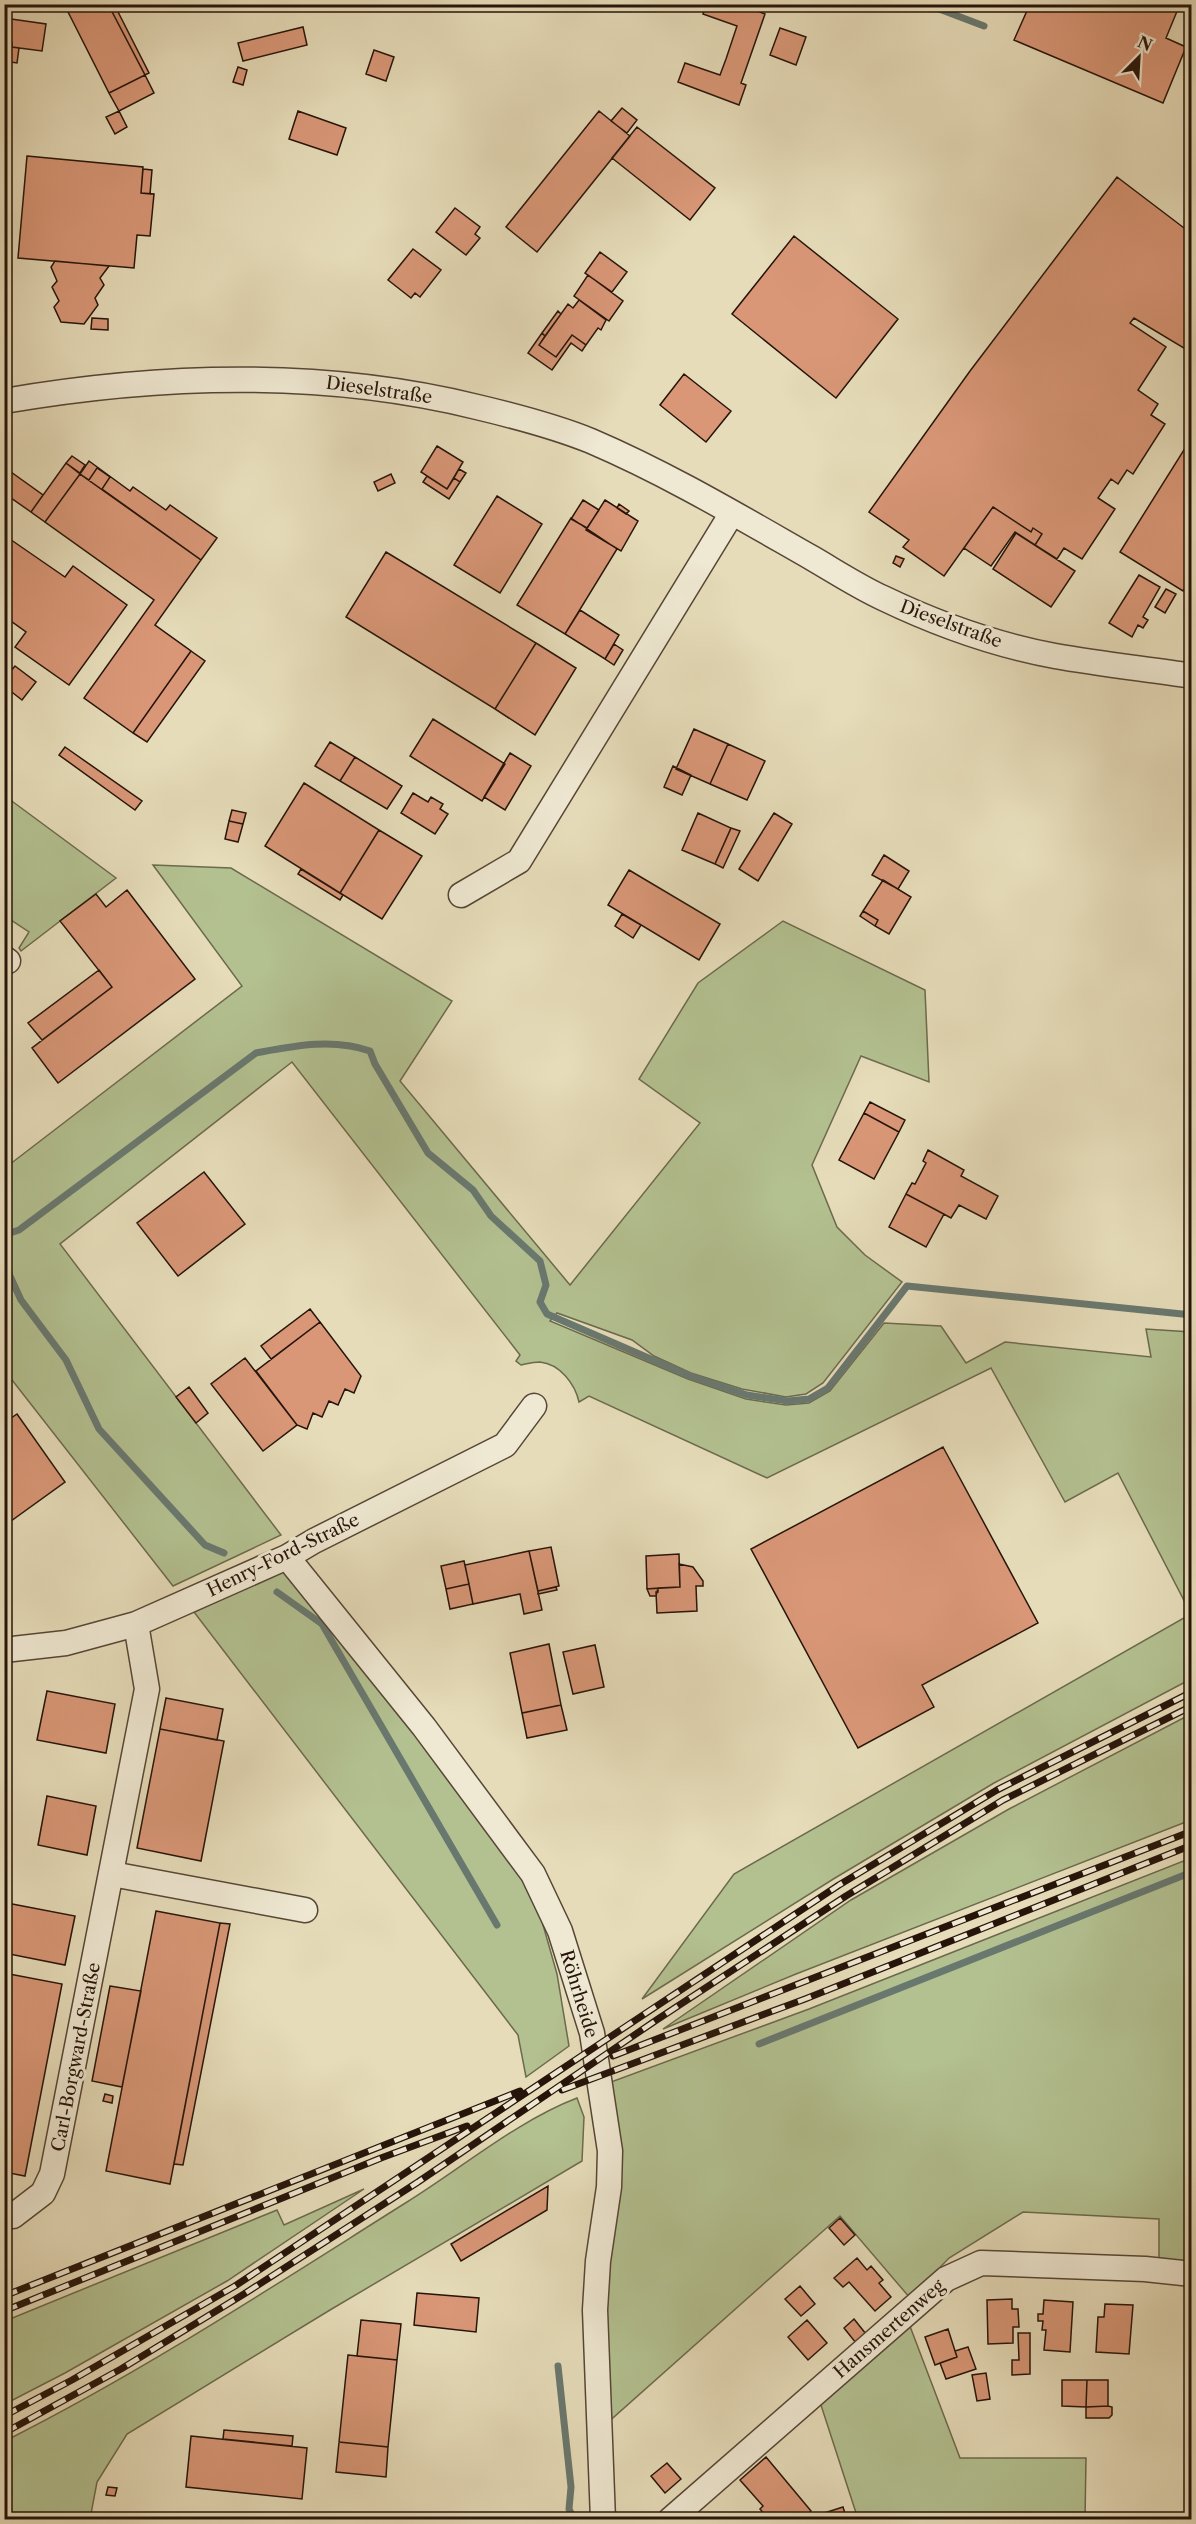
<svg xmlns="http://www.w3.org/2000/svg" width="1196" height="2524" font-family="'Libre Caslon Text',serif">
  <style>
    .green { fill: #b3c090; stroke: #6c6a4d; stroke-width: 1.5 }
    .lines { fill: none; stroke-linecap: round; stroke-linejoin: round }
    .stream { stroke: #69786f; stroke-width: 7 }
    .building { fill: #d99777; stroke: #26140a; stroke-width: 1.5 }
    .minor-casing { stroke: #564636; stroke-width: 27 }
    .minor { stroke: #efe8d2; stroke-width: 24 }
    .rail-casing { stroke: #26140a; stroke-width: 7 }
    .rail { stroke: #efe8d2; stroke-width: 4.5; stroke-dasharray: 14; stroke-linecap: butt }
    .labels { text-anchor: middle; dominant-baseline: central; stroke-width: 6; stroke-linejoin: round; paint-order: stroke }
    .street-label { font-size: 18px; fill: #26140a; stroke: #efe8d2 }
  </style>
  <rect width="100%" height="100%" fill="#e6dcb9"/>
  <filter id="stains"><feTurbulence type="fractalNoise" baseFrequency=".00333" numOctaves="4"/><feColorMatrix values="0 0 0 0 .2 0 0 0 0 .09 0 0 0 0 .02 0 0 0 .5 -.17"/></filter>
  <radialGradient id="worn" r=".72"><stop offset=".6" stop-color="#630" stop-opacity="0"/><stop offset="1" stop-color="#630" stop-opacity=".3"/></radialGradient>
  <path class="green" d="M5,796L116,878L21,951L19,948L29,932L5,916Z
    M153,865L231,868L452,1001L400,1081L570,1285L700,1123L639,1079L698,983L783,921L925,990L929,1082L861,1056L812,1165L837,1227L865,1255L902,1282L823,1383L806,1394L786,1397L742,1389L691,1373L654,1356L632,1340L557,1313L550,1321L688,1379L746,1399L786,1405L809,1403L830,1391L884,1323L941,1326L966,1363L1005,1342L1151,1357L1146,1329L1191,1332V1679L994,1783L835,1878L642,1999L734,1874L1191,1614L1118,1473L1065,1502L991,1368L767,1478L589,1396L579,1402C575,1384 560,1364 540,1362C534,1362 526,1364 521,1365L516,1361L520,1355L292,1062L60,1244L281,1535L173,1586L5,1371V1168L242,986Z
    M289,1568L532,1886L557,1974L569,2046L526,2077L518,2035L194,1612Z
    M1191,1714V1820L796,1974L663,2029L851,1900L1009,1809Z
    M1191,1858V2265L1159,2261V2219L1023,2212L949,2258L910,2298L840,2216L606,2424L603,2314L611,2082L809,2009Z
    M577,2098L584,2117L582,2161L330,2310L127,2434L97,2482L90,2519H5V2441C144,2371 275,2285 407,2202C462,2168 517,2121 577,2098Z
    M364,2189L227,2281L65,2373L5,2404V2321L277,2210L284,2225Z
    M908,2321L960,2458H1086L1085,2519H858L819,2399Z"/>
  <g class="lines">
    <path class="stream" d="M926,4L984,26
      M4,1235L19,1230L256,1053C294,1046 332,1038 370,1051L375,1064L428,1153L473,1190L491,1216L540,1261L546,1285L540,1302L547,1314L690,1376L747,1395L788,1401L809,1399L828,1388L907,1286L1192,1315
      M4,1263L21,1300L66,1360L99,1429L205,1545L224,1553
      M277,1592L322,1624L497,1925
      M759,2044L1192,1872
      M558,2366L571,2487L569,2509L574,2520"/>
  </g>
  <path class="building" d="M64,4H108L145,75L109,93Z
    M108,4H114L149,73L145,75Z
    M706,4H740L765,14L741,83L746,85L739,105L678,82L685,63L720,75L726,59L737,26L703,14Z
    M1030,4H1180L1166,38L1186,47L1163,103L1014,40Z
    M4,18L46,24L42,51L12,47V43L4,42Z
    M303,27L307,45L243,61L238,43Z
    M780,28L806,37L796,65L770,55Z
    M4,42L12,43V47L19,48L17,63L4,61Z
    M374,50L394,57L386,81L366,74Z
    M238,67L247,70L243,85L233,82Z
    M145,75L154,93L119,111L109,93Z
    M622,108L637,120L627,133L611,121Z
    M119,111L127,127L115,134L106,117Z
    M298,111L346,128L337,155L289,139Z
    M599,111L630,136L537,252L506,227Z
    M637,127L715,188L690,220L612,158Z
    M27,156L143,167L141,193L154,194L150,236L137,235L134,268L18,258Z
    M143,169L152,170L150,194L141,193Z
    M1117,177L1192,234V353L1134,318L1130,323L1166,347L1138,390L1158,404L1151,415L1165,424L1133,474L1127,470L1118,484L1111,479L1098,498L1115,509L1082,559L1064,548L1057,559L1035,545L1042,534L1033,528L1031,532L993,507L944,576L903,547L909,540L869,512L970,371Z
    M455,208L480,227L475,234L480,238L466,255L436,232Z
    M794,236L898,319L836,398L732,314Z
    M413,249L441,270L420,297L415,293L411,298L388,280Z
    M600,252L627,272L612,292L585,273Z
    M55,261L109,266L100,278L104,285L95,298L98,305L84,324L61,322L54,307L59,301L52,287L57,281L51,267Z
    M588,275L623,301L609,321L574,296Z
    M579,300L606,320L601,330L598,328L586,345L572,335L556,357L539,345L568,304L573,308Z
    M558,311L561,314L545,336L542,333Z
    M92,318L108,319V330L91,329Z
    M542,333L545,336L539,345L556,357L572,335L586,345L582,351L571,343L552,370L528,353Z
    M684,374L731,411L706,442L660,405Z
    M1192,437V577L1183,591L1120,552Z
    M437,446L463,462L447,489L421,472Z
    M72,456L85,465L80,473L66,463Z
    M89,461L130,491L133,487L166,510L170,505L217,538L201,560L80,474Z
    M66,463L80,474L45,522L31,512Z
    M4,467L43,495L31,512L4,493Z
    M97,468L110,477L102,489L201,560L155,625L191,651L133,733L84,698L154,600L45,522L80,474L89,480Z
    M459,469L466,473L460,482L454,478Z
    M391,474L395,483L378,491L374,482Z
    M427,476L447,489L454,478L460,482L449,499L423,482Z
    M497,496L542,524L500,593L454,565Z
    M583,500L599,510L587,528L571,519Z
    M605,500L638,521L621,551L586,530Z
    M619,504L629,511L626,514L617,508Z
    M993,507L1031,532L1033,528L1042,534L1035,545L1015,532L991,566L964,548Z
    M571,518L617,549L565,634L517,605Z
    M1016,533L1075,571L1051,607L993,569Z
    M4,535L65,577L73,566L127,605L69,685L15,647L26,632L4,616Z
    M386,552L536,643L495,709L346,617Z
    M896,556L904,559L900,567L893,563Z
    M1139,575L1160,587L1143,617L1148,620L1143,628L1138,625L1132,637L1109,623Z
    M1166,589L1176,594L1165,613L1155,607Z
    M580,610L619,635L605,659L565,634Z
    M536,643L576,668L535,735L495,709Z
    M614,644L623,650L614,665L605,659Z
    M191,651L205,661L147,742L133,733Z
    M15,666L36,682L22,700L4,686V679Z
    M433,719L505,764L482,801L410,756Z
    M694,729L728,744L710,784L676,769Z
    M330,742L355,757L340,781L315,766Z
    M728,744L765,761L747,800L710,784Z
    M65,747L142,801L135,810L59,755Z
    M510,753L531,766L505,810L484,797Z
    M355,757L402,786L387,809L340,781Z
    M673,766L691,775L682,795L664,787Z
    M304,783L379,830L340,893L265,846Z
    M413,793L428,802L431,797L443,804L440,809L448,814L435,834L401,813Z
    M232,810L246,813L243,824L229,821Z
    M698,813L731,828L715,864L682,850Z
    M774,813L792,824L758,881L739,869Z
    M229,821L243,824L238,842L225,839Z
    M731,828L740,831L723,868L715,864Z
    M379,830L422,856L382,919L340,893Z
    M884,855L909,871L898,889L872,875Z
    M301,869L343,895L340,900L298,874Z
    M629,870L720,924L699,960L608,905Z
    M883,880L911,897L889,934L875,926L878,920L863,911Z
    M127,890L195,979L58,1083L32,1048L112,987L60,921L96,894L106,907Z
    M863,911L878,920L875,926L860,916Z
    M622,914L641,925L633,938L615,926Z
    M99,970L112,987L42,1040L28,1023Z
    M870,1102L905,1120L899,1132L864,1113Z
    M864,1113L899,1132L874,1179L839,1160Z
    M928,1150L964,1170L961,1176L998,1196L986,1219L959,1205L951,1218L906,1194L912,1183L915,1184L926,1163L923,1161Z
    M204,1172L245,1224L178,1276L137,1223Z
    M906,1194L944,1214L926,1247L889,1227Z
    M310,1309L320,1322L271,1359L261,1346Z
    M320,1322L361,1376L354,1393L345,1389L338,1405L329,1401L322,1417L313,1413L307,1429L297,1425L256,1371Z
    M245,1358L297,1425L263,1451L211,1384Z
    M189,1387L208,1413L196,1423L176,1397Z
    M17,1414L65,1482L11,1521L4,1512V1423Z
    M943,1447L1038,1623L922,1685L934,1707L858,1748L751,1549Z
    M551,1547L559,1586L538,1591L529,1551Z
    M529,1551L542,1610L524,1614L520,1594L473,1604L465,1565Z
    M679,1554L680,1587L647,1589L646,1556Z
    M464,1561L469,1584L446,1589L441,1566Z
    M679,1564L693,1567L703,1581V1586H696L697,1611L657,1613L656,1592H658V1588L680,1587Z
    M469,1584L473,1604L450,1609L446,1589Z
    M556,1587L557,1590L538,1594V1591Z
    M658,1588L656,1596H650L647,1589Z
    M549,1644L561,1705L522,1713L510,1653Z
    M595,1645L604,1687L573,1694L563,1652Z
    M47,1691L115,1704L106,1753L37,1740Z
    M166,1698L223,1709L217,1740L160,1729Z
    M561,1705L567,1730L527,1738L522,1713Z
    M160,1729L224,1741L201,1861L137,1848Z
    M47,1796L96,1806L87,1855L38,1845Z
    M7,1903L75,1916L65,1965L4,1953Z
    M156,1911L220,1923L170,2184L106,2171Z
    M220,1923L230,1924L183,2165L174,2164Z
    M4,1973L62,1984L25,2176L4,2172Z
    M110,1986L141,1991L122,2087L92,2081Z
    M105,2094L113,2096L112,2103L103,2101Z
    M548,2186L547,2210L461,2261L451,2244Z
    M840,2218L855,2235L844,2245L829,2228Z
    M857,2258L867,2270L871,2266L883,2280L879,2283L891,2297L875,2311L849,2282L843,2287L834,2278Z
    M800,2286L815,2304L801,2316L785,2299Z
    M417,2293L479,2298L476,2332L414,2325Z
    M1012,2299V2309H1018L1019,2327H1013V2343L988,2344L987,2300Z
    M1044,2300L1073,2302L1070,2352L1044,2350L1046,2330H1042L1043,2321H1038V2314H1043Z
    M1105,2304L1133,2305L1129,2354L1096,2352L1098,2317H1104Z
    M854,2319L866,2334L856,2343L844,2328Z
    M361,2320L401,2324L397,2360L357,2356Z
    M807,2320L827,2343L808,2360L788,2337Z
    M948,2329L957,2357L935,2365L925,2337Z
    M1018,2333H1030V2374L1012,2375V2360H1019Z
    M968,2347L976,2369L946,2379L940,2363L957,2357L955,2351Z
    M348,2355L397,2360L388,2447L339,2442Z
    M986,2373L990,2399L977,2401L972,2375Z
    M1062,2380H1087L1086,2407L1062,2406Z
    M1087,2380H1108V2406L1086,2407Z
    M1108,2406L1112,2407V2415L1109,2418H1086V2407Z
    M224,2430L293,2436L292,2446L223,2439Z
    M191,2436L307,2448L302,2499L186,2487Z
    M339,2442L388,2447L386,2477L336,2472Z
    M766,2457L811,2511L801,2520H778L775,2516L769,2520L760,2509L763,2506L740,2480Z
    M667,2463L681,2479L665,2493L651,2476Z
    M108,2487L117,2488L115,2496L106,2495Z
    M843,2507L847,2520H823L821,2514Z"/>
  <g class="lines">
    <defs>
      <path id="minor" d="M4,401C161,374 322,369 477,407C515,416 554,426 591,441C668,474 740,517 812,558C836,572 859,587 883,598C937,624 996,645 1055,656C1100,664 1146,669 1192,676
        M461,895L519,861L732,513
        M4,958L8,961
        M287,1557L424,1727L533,1874L560,1931L592,2033L610,2151L609,2187L598,2261L595,2310L603,2520
        M4,1650L66,1643L136,1624L287,1557L314,1541L505,1445L534,1406
        M112,1874L305,1910
        M4,2214L13,2216L43,2193L52,2174L147,1689L136,1624
        M670,2520L946,2279L981,2263L1145,2269L1192,2274"/>
    </defs>
    <use href="#minor" class="minor-casing"/>
    <use href="#minor" class="minor"/>
    <defs>
      <path id="rail" d="M613,2056L1192,1831
        M562,2090L805,1999L1192,1845
        M4,2296L520,2091
        M4,2311L381,2158L467,2126
        M4,2416L72,2380L235,2286L839,1885L997,1790L1192,1692
        M4,2433L121,2369L244,2294L418,2182L658,2019L846,1896L1003,1800L1192,1706"/>
    </defs>
    <use href="#rail" class="rail-casing"/>
    <use href="#rail" class="rail"/>
  </g>
  <g class="labels">
    <g class="street-label">
      <text transform="translate(379 390) rotate(8)">Dieselstraße</text>
      <text transform="translate(951 624) rotate(20)">Dieselstraße</text>
      <text transform="translate(283 1555) rotate(-26)">Henry-Ford-Straße</text>
      <text transform="translate(579 1994) rotate(73)">Röhrheide</text>
      <text transform="translate(76 2057) rotate(-79)">Carl-Borgward-Straße</text>
      <text transform="translate(889 2329) rotate(-41)">Hansmertenweg</text>
    </g>
  </g>
  <rect width="1196" height="2524" fill="none" stroke="#e6dcb9" stroke-width="24"/>
  <rect x="6" y="6" width="1184" height="2512" fill="none" stroke="#26140a" stroke-width="3"/>
  <rect x="12" y="12" width="1172" height="2500" fill="none" stroke="#26140a" stroke-width="1.5"/>
  <g transform="translate(1139 57) rotate(24)" stroke="#efe8d2" stroke-width="4.5" paint-order="stroke">
  <path d="M0-4.5L10 22L0 15L-10 22Z" fill="#26140a"/>
  <text y="-9" font-size="16" font-weight="bold" text-anchor="middle" fill="#26140a">N</text>
  </g>
  <rect width="100%" height="100%" filter="url(#stains)"/>
  <rect width="100%" height="100%" fill="url(#worn)"/>
</svg>
